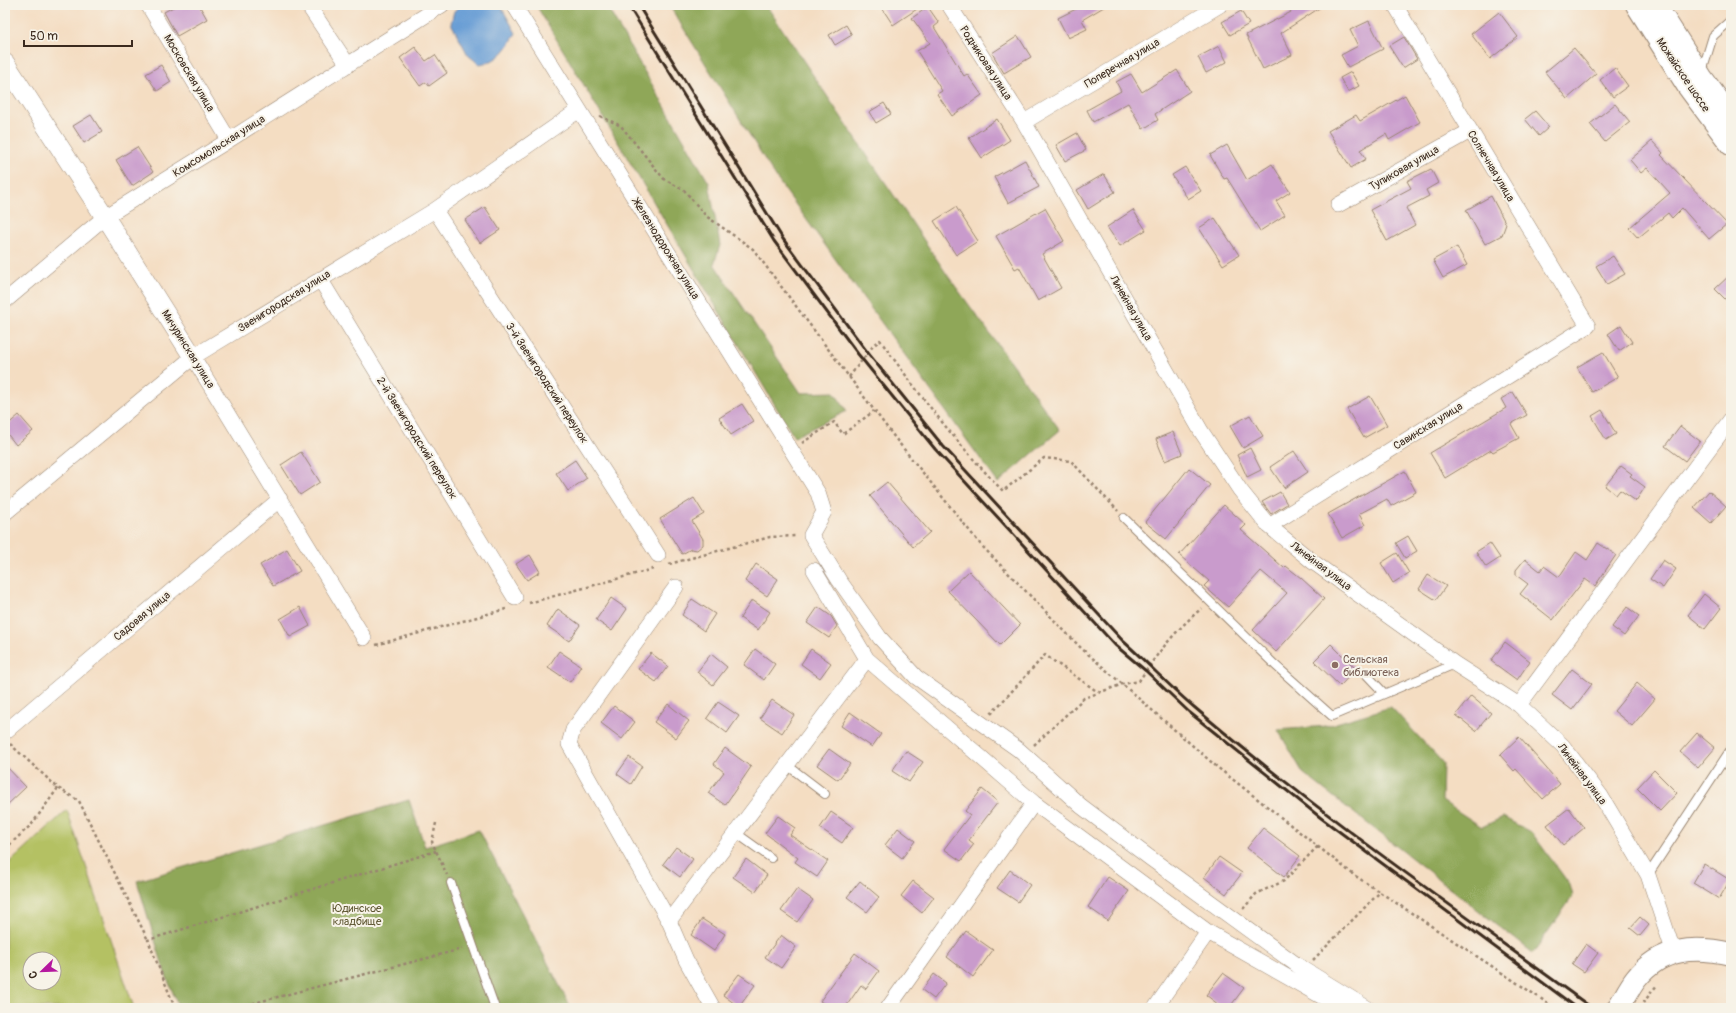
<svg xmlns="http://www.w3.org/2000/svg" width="1736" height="1013" font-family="Pangolin,sans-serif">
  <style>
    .green { fill: #b4c163; stroke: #787640; fill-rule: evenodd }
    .forest { fill: #8fa759; stroke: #65683c }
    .water { fill: #699ed5; stroke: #52647a }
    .building { fill: #c99bcc }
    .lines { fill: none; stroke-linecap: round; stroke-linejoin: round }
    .service-casing { stroke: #988470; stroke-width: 10 }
    .minor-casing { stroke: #988470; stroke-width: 16 }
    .tertiary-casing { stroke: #988470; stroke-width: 20 }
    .secondary-casing { stroke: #988470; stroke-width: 24 }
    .primary-casing { stroke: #988470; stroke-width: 24 }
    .path { stroke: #988470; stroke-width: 2.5; stroke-dasharray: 3 3; stroke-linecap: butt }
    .service { stroke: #fff; stroke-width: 8 }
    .minor { stroke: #fff; stroke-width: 15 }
    .tertiary { stroke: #fff; stroke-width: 19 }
    .secondary { stroke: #fff; stroke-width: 22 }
    .primary { stroke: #fff; stroke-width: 22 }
    .rail { stroke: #3b2a1e; stroke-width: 3 }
    .education-dot { fill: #8d6e63; stroke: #f7f3e8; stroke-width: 1.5 }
    .labels { text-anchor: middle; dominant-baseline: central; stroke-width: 4; stroke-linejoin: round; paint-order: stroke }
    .street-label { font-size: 11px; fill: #3b2a1e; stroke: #f7f3e8 }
    .education-label { font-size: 11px; fill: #785e54; stroke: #f7f3e8; text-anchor: start }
    .park-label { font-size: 11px; fill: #5f5733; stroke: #f7f3e8 }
  </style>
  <rect width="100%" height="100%" fill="#f7f3e8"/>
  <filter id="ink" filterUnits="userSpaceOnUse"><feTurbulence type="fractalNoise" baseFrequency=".025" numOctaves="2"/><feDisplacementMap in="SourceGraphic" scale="8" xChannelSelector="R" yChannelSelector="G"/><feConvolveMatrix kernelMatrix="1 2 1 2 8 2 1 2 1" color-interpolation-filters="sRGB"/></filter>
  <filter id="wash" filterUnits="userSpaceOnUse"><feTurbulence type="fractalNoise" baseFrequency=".012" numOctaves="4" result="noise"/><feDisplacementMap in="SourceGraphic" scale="16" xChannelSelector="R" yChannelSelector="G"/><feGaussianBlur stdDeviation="0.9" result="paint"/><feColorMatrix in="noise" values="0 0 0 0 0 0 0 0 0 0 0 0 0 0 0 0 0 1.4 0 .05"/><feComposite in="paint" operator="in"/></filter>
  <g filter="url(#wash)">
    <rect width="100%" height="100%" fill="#f4ddc2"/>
    <path class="green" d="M67,810L134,1008H5V867ZM30,959H54V983H30Z"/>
    <path class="forest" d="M536,5H606L709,183L720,245L714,264L801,393L834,392L847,411L794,437Z
      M669,5H766L948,276L1060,430L998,483L777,179Z
      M1391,707L1443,763L1442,801L1482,827L1503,817L1532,833L1570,885L1573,896L1533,953L1303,773L1278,730L1326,726Z
      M409,800L425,847L479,830L571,1008H179L165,973L137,881Z"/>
    <path class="water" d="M461,5H500L516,33C507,49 499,62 479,64L468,55L451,23L454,11Z"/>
    <g id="blocks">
      <path class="building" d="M177,5H199L207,19L177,36L164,12Z
        M880,5H923L893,25Z
        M1084,5H1107L1082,20L1087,29L1068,38L1058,18Z
        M1287,5H1324L1281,33L1292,55L1263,69L1246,35L1291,12Z
        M928,7L939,23L934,27L964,76L967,74L982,95L952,116L937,94L942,91L917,51L930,43L912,18Z
        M1241,11L1249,24L1230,35L1222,22Z
        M1499,12L1518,37L1490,59L1471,34Z
        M1369,21L1383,49L1348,67L1341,55L1358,46L1350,30Z
        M846,25L852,35L835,45L829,35Z
        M1018,36L1031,57L1004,73L992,53Z
        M1404,37L1417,59L1403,68L1389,46Z
        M1219,46L1227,62L1206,73L1198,57Z
        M415,47L426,61L435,55L447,73L429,86L426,82L420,86L400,58Z
        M1574,48L1596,74L1567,99L1545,72Z
        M161,65L171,82L157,91L146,74Z
        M1615,68L1628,86L1613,97L1600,80Z
        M1177,70L1190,91L1155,114L1158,120L1143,129L1128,103L1093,122L1087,110L1121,91L1116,82L1131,74L1142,92Z
        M1351,72L1359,86L1348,92L1340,78Z
        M1405,95L1420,122L1389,140L1386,134L1360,150L1366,159L1351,168L1328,131L1356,115L1360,121Z
        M884,103L891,114L876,123L869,112Z
        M1615,104L1630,122L1605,142L1590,124Z
        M1535,111L1549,127L1539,136L1525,119Z
        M91,115L102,132L84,143L73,126Z
        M997,119L1010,140L982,158L969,138Z
        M1077,133L1086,150L1065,161L1056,145Z
        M1652,141L1663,153L1661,155L1727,224L1709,239L1682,208L1672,218L1668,213L1638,238L1629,228L1670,193L1647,168L1641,173L1630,160Z
        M1227,145L1247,180L1272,164L1290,192L1276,201L1285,215L1260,231L1227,178L1224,179L1210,155Z
        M137,147L153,172L132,186L116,160Z
        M1025,160L1039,187L1008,203L994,177Z
        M1185,167L1201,191L1188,199L1172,175Z
        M1431,169L1438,183L1426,190L1429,196L1406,208L1415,225L1387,241L1370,210L1411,188L1407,181Z
        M1104,174L1115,192L1088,209L1077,190Z
        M1491,196L1506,224L1502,235L1485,244L1466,210Z
        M485,207L500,230L480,243L465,220Z
        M956,207L978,241L956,255L934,221Z
        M1045,208L1064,241L1042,254L1061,288L1038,301L1019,267L1015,269L996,236Z
        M1133,210L1146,230L1120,246L1107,227Z
        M1215,218L1239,255L1223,265L1199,228Z
        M1457,247L1467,265L1443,278L1433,260Z
        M1613,256L1625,274L1607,284L1596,266Z
        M1731,274V305L1715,289Z
        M1621,325L1632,342L1619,351L1608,334Z
        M1603,352L1618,377L1592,392L1577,367Z
        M1513,392L1527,415L1511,424L1519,438L1493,452L1491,450L1445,478L1430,453L1506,408L1501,399Z
        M1370,396L1387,425L1364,438L1347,409Z
        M742,404L753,421L731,435L719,418Z
        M1602,410L1616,434L1606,440L1592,416Z
        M19,415L33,431L16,445L5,431V427Z
        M1250,415L1263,436L1243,448L1230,426Z
        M1680,426L1700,441L1685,461L1665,446Z
        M1173,432L1182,454L1165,461L1156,439Z
        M1250,448L1261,470L1247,477L1237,455Z
        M1294,451L1308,472L1284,488L1270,467Z
        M301,452L320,482L300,495L281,465Z
        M575,460L587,478L568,491L556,473Z
        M1621,466L1632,474L1630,476L1645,487L1636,501L1620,490L1616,495L1605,486Z
        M1189,468L1210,485L1166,539L1145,522Z
        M1405,471L1416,492L1391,506L1387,499L1359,514L1365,525L1342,538L1328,514Z
        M887,482L930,532L913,547L870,496Z
        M1709,491L1726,506L1711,523L1694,508Z
        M1280,492L1287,504L1271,514L1262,502Z
        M694,498L704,514L692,521L703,539V545L697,550L691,549L682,554L660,519Z
        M1224,505L1246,525L1241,530L1284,568L1286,566L1301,578L1324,599L1276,652L1253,630L1287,593L1261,571L1228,607L1204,586L1209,581L1179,555Z
        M1408,536L1417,551L1405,558L1396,543Z
        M1490,543L1500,558L1486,567L1476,552Z
        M1598,543L1616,555L1595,586L1585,579L1553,620L1520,594L1528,584L1516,575V570L1525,559L1540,571L1544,566L1559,577L1576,552L1587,560Z
        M287,549L300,571L273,586L260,565Z
        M1397,553L1409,573L1393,583L1381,563Z
        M530,555L540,572L527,580L516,564Z
        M1663,560L1676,569L1663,588L1650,579Z
        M756,564L778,579L767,596L745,581Z
        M969,571L1020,625L1000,645L948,591Z
        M1428,575L1446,586L1436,600L1419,589Z
        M1704,594L1721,608L1705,629L1688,615Z
        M611,598L627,609L612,631L596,620Z
        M692,599L715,614L704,631L682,615Z
        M752,600L770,612L758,630L740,618Z
        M300,607L310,626L290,637L280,619Z
        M818,607L831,616L837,626L829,638L807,623Z
        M1627,607L1639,616L1624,636L1612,627Z
        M558,609L580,625L569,641L547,626Z
        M1505,642L1530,661L1517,680L1491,661Z
        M1331,644L1356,669L1340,686L1314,661Z
        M755,649L775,664L764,680L744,665Z
        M811,649L831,663L820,678L801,664Z
        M559,651L581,666L570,682L548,667Z
        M651,653L668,666L656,682L638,669Z
        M711,654L727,667L713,685L697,672Z
        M1572,669L1592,684L1572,710L1552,695Z
        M1637,683L1655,699L1632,726L1614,711Z
        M1471,696L1491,713L1476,731L1456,715Z
        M772,700L794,715L782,733L760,718Z
        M718,702L739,716L727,733L707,718Z
        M668,704L689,721L676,738L654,722Z
        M614,706L635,722L622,739L601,723Z
        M850,712L881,734L872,747L841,726Z
        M1697,733L1715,748L1698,768L1680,752Z
        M1519,737L1560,784L1543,799L1516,769L1514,771L1500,755Z
        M725,748L751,767L725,805L708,793L724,772L714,764Z
        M829,749L850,764L838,780L817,765Z
        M906,751L923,762L909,782L892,771Z
        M629,757L642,766L631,784L617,774Z
        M5,765L26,787L5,807Z
        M1654,770L1677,793L1660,811L1637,788Z
        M982,789L998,802L969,840L974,844L961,861L944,849L970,815L965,811Z
        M1569,808L1584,828L1563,845L1547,825Z
        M831,812L853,827L842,843L820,828Z
        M778,816L795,828L790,835L828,861L817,877L795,862L798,858L765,833Z
        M898,828L915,841L902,858L885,845Z
        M1263,828L1300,856L1284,877L1247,848Z
        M676,847L693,859L680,877L663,864Z
        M1219,857L1242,873L1226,894L1204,877Z
        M746,859L767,875L755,892L733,877Z
        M1704,864L1730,880L1719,899L1693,883Z
        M1010,870L1030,885L1018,902L997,888Z
        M1108,877L1129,891L1108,921L1088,907Z
        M860,881L879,897L867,912L847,897Z
        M913,881L934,897L922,913L901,896Z
        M797,889L813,900L797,922L781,911Z
        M1640,917L1649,925L1640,936L1630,928Z
        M702,919L725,934L714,951L691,935Z
        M966,931L993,950L973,977L947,957Z
        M781,935L796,947L781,968L765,957Z
        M1586,944L1598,953L1584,972L1572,964Z
        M855,953L879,971L866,989L861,985L845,1008H830L820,1001Z
        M1223,973L1244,988L1229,1008H1223L1206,995Z
        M739,974L755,985L739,1007L723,995Z
        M934,974L946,983L934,999L922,990Z"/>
    </g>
  </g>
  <g filter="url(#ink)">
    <use href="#blocks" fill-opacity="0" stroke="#988470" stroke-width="1"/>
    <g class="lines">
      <defs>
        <path id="service" d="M1702,72L1713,36L1731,20
          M1124,518L1275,665L1332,716L1455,664
          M1364,672L1384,693
          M787,765L825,794
          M736,833L771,858
          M1648,875L1731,749
          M451,883L495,1008"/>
        <path id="minor" d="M148,5L229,140
          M308,5L348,65
          M514,5L818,493L824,512L811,535L839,580L880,638L916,677L1019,750L1081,806L1150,858L1297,965L1367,1008
          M949,5L1024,122L1201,431L1240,490L1269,526L1313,562L1455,664L1519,705L1563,746L1601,796L1648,875L1674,953
          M1024,122L1220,5
          M1338,205L1470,131
          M435,210L658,555
          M320,279L515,598
          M5,301L105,217L229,140L442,5
          M193,357L364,638
          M5,513L193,357L435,210L579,110
          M1269,526L1588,326L1395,5
          M814,570L867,659L1034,803L1208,932L1342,1008
          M676,587L573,730L569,744L669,921L686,960L713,1008
          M1519,705L1731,419
          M5,732L280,499
          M669,921L867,659
          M888,1008L1034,803
          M1155,1008L1208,932"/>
        <path id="tertiary" d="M5,63L105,217L193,357"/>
        <path id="secondary" d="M1618,1008C1624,999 1629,988 1636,979C1661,947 1695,946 1731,954"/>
        <path id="primary" d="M1637,5L1688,86L1731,144
          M1655,5L1701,77L1731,118"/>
      </defs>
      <use href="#service" class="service-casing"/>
      <use href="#minor" class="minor-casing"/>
      <use href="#tertiary" class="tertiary-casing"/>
      <use href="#secondary" class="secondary-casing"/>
      <use href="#primary" class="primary-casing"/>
      <path class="path" d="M600,116L621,126L664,179L684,190L706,216L753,249L895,438L981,545L1081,648L1217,767L1354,875L1555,1008
        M849,377L873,346L880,340C918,393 958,445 1003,491L1044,458L1071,461L1118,511
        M802,443L834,422L843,434L874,411
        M669,564L770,537L797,536
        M529,603L653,569
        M376,645L506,609
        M991,714L1045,655L1098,692
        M10,744L58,788L79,801L148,940
        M1034,745L1084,698L1123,684L1139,681C1157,653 1177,629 1202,608
        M436,823L432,842L447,875
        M5,849L32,824L58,788
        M1243,909L1256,894L1284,881L1318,846
        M1313,960L1380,892
        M1643,1003L1657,985
        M175,1008L148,940L436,851
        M235,1008L462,949"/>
      <use href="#service" class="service"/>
      <use href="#minor" class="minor"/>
      <use href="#tertiary" class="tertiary"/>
      <use href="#secondary" class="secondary"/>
      <use href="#primary" class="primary"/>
      <path class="rail" d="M628,5L774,241L858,354L935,449L1115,645L1146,671L1189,712L1321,818L1577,1008
        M638,5L783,239L868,353L943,446L1123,641C1147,662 1169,686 1194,707C1320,815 1458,910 1592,1008"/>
    </g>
  </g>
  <circle class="education-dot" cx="1335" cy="665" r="4"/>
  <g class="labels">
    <g class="street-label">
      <text transform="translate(986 63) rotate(57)">Родниковая улица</text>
      <text transform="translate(1122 63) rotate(-31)">Поперечная улица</text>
      <text transform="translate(189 73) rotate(59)">Московская улица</text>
      <text transform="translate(1683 75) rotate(56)">Можайское шоссе</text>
      <text transform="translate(219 146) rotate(-32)">Комсомольская улица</text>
      <text transform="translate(1491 166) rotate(59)">Солнечная улица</text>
      <text transform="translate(1404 168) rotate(-30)">Тупиковая улица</text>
      <text transform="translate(666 249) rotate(58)">Железнодорожная улица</text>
      <text transform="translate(284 301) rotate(-32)">Звенигородская улица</text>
      <text transform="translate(1131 308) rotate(60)">Линейная улица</text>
      <text transform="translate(188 349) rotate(58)">Мичуринская улица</text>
      <text transform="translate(547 383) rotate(57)">3-й Звенигородский переулок</text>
      <text transform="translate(1428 426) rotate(-32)">Савинская улица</text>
      <text transform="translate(417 438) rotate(58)">2-й Звенигородский переулок</text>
      <text transform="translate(1321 566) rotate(37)">Линейная улица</text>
      <text transform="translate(142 616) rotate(-40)">Садовая улица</text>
      <text transform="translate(1582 774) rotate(53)">Линейная улица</text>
    </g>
    <g class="education-label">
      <text x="1343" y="659">Сельская<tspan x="1343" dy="13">библиотека</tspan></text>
    </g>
    <g class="park-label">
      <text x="357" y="908">Юдинское<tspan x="357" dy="13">кладбище</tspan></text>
    </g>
  </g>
  <rect width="1736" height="1013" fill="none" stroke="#f7f3e8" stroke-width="20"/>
  <g transform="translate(42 971) rotate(247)"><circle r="19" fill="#f7f3e8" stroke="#aca397"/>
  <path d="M0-3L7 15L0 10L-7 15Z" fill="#b5179e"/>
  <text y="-6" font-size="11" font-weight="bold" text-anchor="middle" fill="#3b2a1e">С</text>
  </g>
  <path d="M24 40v6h108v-6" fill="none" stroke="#3b2a1e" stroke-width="2"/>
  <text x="30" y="40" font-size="12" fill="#3b2a1e" stroke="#f7f3e8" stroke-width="3" paint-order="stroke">50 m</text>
</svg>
